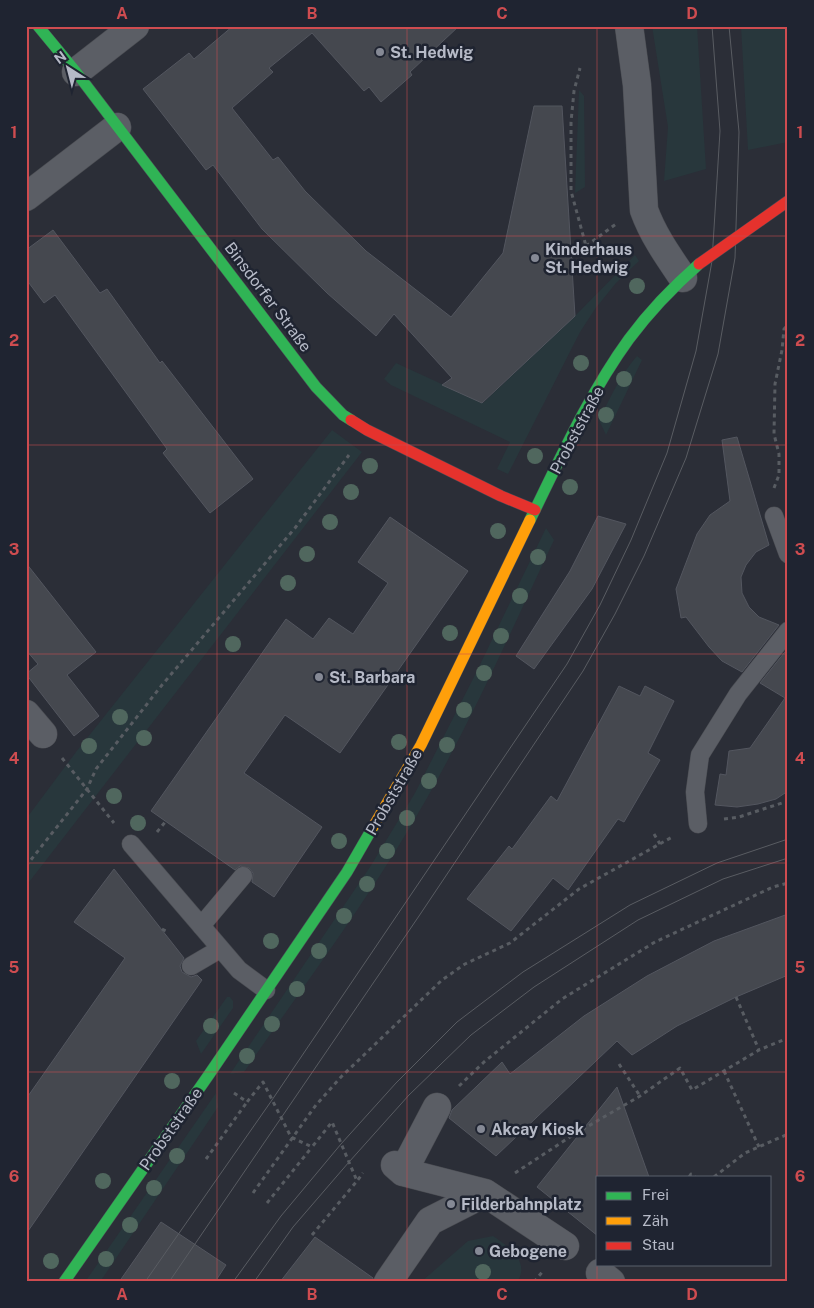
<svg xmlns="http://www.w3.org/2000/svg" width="814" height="1308" font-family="'Public Sans',sans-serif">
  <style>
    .green { fill: #28373c }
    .building { fill: #45484f; stroke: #53565f }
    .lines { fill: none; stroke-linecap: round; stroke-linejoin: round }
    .lane-casing { stroke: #494b51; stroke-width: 19 }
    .street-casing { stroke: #494b51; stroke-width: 29 }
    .fast-casing { stroke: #494b54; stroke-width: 12 }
    .slow-casing { stroke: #494b54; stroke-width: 12 }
    .jam-casing { stroke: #494b54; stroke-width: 12 }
    .path { stroke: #585c62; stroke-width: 3; stroke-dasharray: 4 4; stroke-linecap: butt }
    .lane { stroke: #5b5e65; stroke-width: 18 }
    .street { stroke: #5b5e65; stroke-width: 28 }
    .fast { stroke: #30b455; stroke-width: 11 }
    .slow { stroke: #ff9f0a; stroke-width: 11 }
    .jam { stroke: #e5322d; stroke-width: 11 }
    .tram { stroke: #595c62; stroke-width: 1 }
    .jam-bridge-casing { stroke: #494b54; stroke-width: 12; stroke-linecap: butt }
    .jam-bridge { stroke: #e5322d; stroke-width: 11 }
    .tree { fill: #50675e }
    .grid { fill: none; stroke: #ce4c50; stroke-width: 1; stroke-opacity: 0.55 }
    .poi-dot { fill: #858995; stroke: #1f2431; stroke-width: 2 }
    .labels { text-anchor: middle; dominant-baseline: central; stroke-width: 5; stroke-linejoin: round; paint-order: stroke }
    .poi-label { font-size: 16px; font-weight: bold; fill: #b6bac7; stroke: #1f2431; text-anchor: start }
    .street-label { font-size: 16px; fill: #b6bac7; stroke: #1f2431 }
    .neatline { fill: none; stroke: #ce4c50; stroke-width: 2 }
    .grid-label { font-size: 16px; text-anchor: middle; font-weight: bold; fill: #ce4c50 }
  </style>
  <rect width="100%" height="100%" fill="#2b2e37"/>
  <path class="green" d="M652,26H697L706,169L664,181L668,127Z
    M741,26H788V142L748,150Z
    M579,90L584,96L585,187L575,193Z
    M635,255L639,261L616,283L595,309L580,332L508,474L497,469L510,442L391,385L384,379L396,363L483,403L575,316Z
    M637,356L642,360L606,435L599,420C610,398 621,374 637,356Z
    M332,430L362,452L26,886V819L76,752Z
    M546,528L554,540C513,627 474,715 427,798C373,894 306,982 244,1072L230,1074L370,867L415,793L476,673Z
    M227,997H230L233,1001V1008L201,1054L196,1041Z
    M216,1093L218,1107L100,1282H85Z
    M493,1236C508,1246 531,1262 517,1282H421L468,1241Z"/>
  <path class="building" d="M233,26H459L410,72L412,75L381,102L369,87L364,91L312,33L269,68L273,72L232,108L273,160L278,157L305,191L366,251L451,317L503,253L534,106H562L575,316L482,403L442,385L452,378L394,314L376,336L327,293L262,229L213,165L206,170L143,89L189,53L194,59Z
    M53,230L100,293L107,289L160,363L162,361L253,479L210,513L163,453L167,449L55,295L44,303L26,279V250Z
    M737,437L769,545L756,552L746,565L741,577L742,593L749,607L759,617L779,625L742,672L722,661L709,647L686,617L681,618L676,589L697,534L710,515L730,501L722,440Z
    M598,516L626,524L592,589L534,669L516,656L570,571Z
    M390,517L468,571L340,753L285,715L244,773L322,827L274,897L252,882L253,873L249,868L240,866L235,870L151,811L286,619L313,639L329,618L353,634L388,583L358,562Z
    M26,563L96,652L67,675L99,716L74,736L26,674L38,664L26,650Z
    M788,648V791L776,799L758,804L737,807L715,805L720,774L726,775L729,751L750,748L785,698L760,683Z
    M619,686L640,696L645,686L674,701L648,753L660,760L624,822L618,819L568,890L553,878L511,931L467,899L509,846L512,849L551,796L557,801Z
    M114,869L184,958L180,966L182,972L191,977L197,975L202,980L26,1234V1099L125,958L74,922Z
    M788,914V975L736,997L677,1026L632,1055L617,1041L496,1156L449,1118L452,1110L502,1062L510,1074L584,1016L647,976L714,941Z
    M617,1087L649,1177H598V1236L537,1187Z
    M161,1222L226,1265L215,1282H119Z
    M315,1237L373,1278V1282H280Z"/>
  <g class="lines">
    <defs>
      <path id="lane" d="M774,516L788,554
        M698,824L695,792L700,755L738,694L788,631
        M131,844L239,970L266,990
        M201,926L243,876
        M191,966L220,949"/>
      <path id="street" d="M629,26L637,85L644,210C653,235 668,256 683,278
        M76,72L135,26
        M26,197L117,127
        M26,714L43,734
        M395,1165L403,1172L485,1193L565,1246
        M403,1172L437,1107
        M600,1273L611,1282
        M388,1282L430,1221L485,1193"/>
      <path id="fast" d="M38,26L76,72L316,387L343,415L351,420
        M530,520C560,459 589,394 629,339C649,312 674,286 699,264
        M64,1282L208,1076L347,872L373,827"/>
      <path id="slow" d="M373,827L421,745L530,520"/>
      <path id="jam" d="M351,420L367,430L501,496L535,510"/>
    </defs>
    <use href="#lane" class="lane-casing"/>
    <use href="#street" class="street-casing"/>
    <use href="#fast" class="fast-casing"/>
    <use href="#slow" class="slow-casing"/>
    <use href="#jam" class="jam-casing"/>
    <path class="path" d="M586,246L616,224
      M571,262L586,246L571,191V122L574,91L580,68
      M774,488L779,475V454L774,434L775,384L782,350L784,329L788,325
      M62,758L114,823
      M724,819L739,817L788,801
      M157,832L166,821
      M654,834L660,844
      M26,866L87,789L96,769L162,685L295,528L349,455
      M162,929L168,932
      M736,997L759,1050
      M619,1064L640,1096
      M724,1071L759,1147
      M459,1086L484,1062L562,999L655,942L773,887L788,883
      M234,1093L247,1102L263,1082L291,1137L312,1147L332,1122L357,1181L363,1173
      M206,1159L247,1102
      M515,1173L573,1135L640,1096L680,1068L692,1090L759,1050L788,1038
      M689,1177L691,1174L695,1177
      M714,1177L745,1153L788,1134
      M253,1193L316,1105L341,1077L442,980L465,964L510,943L579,889L674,836
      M267,1203L312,1147
      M312,1235L357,1181
      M534,1282L543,1271"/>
    <use href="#lane" class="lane"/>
    <use href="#street" class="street"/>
    <use href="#fast" class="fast"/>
    <use href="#slow" class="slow"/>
    <use href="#jam" class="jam"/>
    <path class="tram" d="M145,1282L272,1100L567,664L600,605L631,540L667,453L696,351L712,261L720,131L712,26
      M169,1282L419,916L583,671L615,614L644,556L686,458L718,354L735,258L739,132L729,26
      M233,1282L281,1216L341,1144L396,1083L457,1022L523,972L630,905L717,863L788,839
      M254,1282L293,1227L349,1162L409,1095L471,1035L534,987L638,920L723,879L788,858"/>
    <defs>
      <path id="jam-bridge" d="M699,264L788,201"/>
    </defs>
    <use href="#jam-bridge" class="jam-bridge-casing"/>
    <use href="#jam-bridge" class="jam-bridge"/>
  </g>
  <g class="tree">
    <circle cx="637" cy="286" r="8"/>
    <circle cx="581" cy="363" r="8"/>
    <circle cx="624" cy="379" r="8"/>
    <circle cx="606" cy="415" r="8"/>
    <circle cx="535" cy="456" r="8"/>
    <circle cx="370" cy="466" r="8"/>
    <circle cx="570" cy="487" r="8"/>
    <circle cx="351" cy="492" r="8"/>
    <circle cx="330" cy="522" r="8"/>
    <circle cx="498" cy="531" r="8"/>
    <circle cx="307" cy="554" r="8"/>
    <circle cx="538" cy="557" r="8"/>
    <circle cx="288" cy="583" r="8"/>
    <circle cx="520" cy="596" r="8"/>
    <circle cx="450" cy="633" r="8"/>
    <circle cx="501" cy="636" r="8"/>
    <circle cx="233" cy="644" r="8"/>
    <circle cx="484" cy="673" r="8"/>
    <circle cx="464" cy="710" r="8"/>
    <circle cx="120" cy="717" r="8"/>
    <circle cx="144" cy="738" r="8"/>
    <circle cx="399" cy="742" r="8"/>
    <circle cx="447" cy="745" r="8"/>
    <circle cx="89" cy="746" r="8"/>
    <circle cx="429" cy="781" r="8"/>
    <circle cx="114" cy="796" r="8"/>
    <circle cx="407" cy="818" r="8"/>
    <circle cx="138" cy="823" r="8"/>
    <circle cx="339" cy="841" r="8"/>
    <circle cx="387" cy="851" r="8"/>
    <circle cx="367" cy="884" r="8"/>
    <circle cx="344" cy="916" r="8"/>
    <circle cx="271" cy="941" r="8"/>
    <circle cx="319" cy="951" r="8"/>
    <circle cx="297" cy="989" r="8"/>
    <circle cx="272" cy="1024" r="8"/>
    <circle cx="211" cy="1026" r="8"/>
    <circle cx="247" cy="1056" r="8"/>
    <circle cx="172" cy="1081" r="8"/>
    <circle cx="177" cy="1156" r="8"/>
    <circle cx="103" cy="1181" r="8"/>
    <circle cx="154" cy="1188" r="8"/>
    <circle cx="130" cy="1225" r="8"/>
    <circle cx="106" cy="1259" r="8"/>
    <circle cx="51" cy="1261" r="8"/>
    <circle cx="483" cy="1272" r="8"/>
  </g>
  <path class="grid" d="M217,26V1282M407,26V1282M597,26V1282M26,236H788M26,445H788M26,654H788M26,863H788M26,1072H788"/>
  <g class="poi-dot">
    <circle cx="380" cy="52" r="5"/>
    <circle cx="535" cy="258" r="5"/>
    <circle cx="319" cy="677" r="5"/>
    <circle cx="481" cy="1129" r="5"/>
    <circle cx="451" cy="1204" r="5"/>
    <circle cx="479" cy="1251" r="5"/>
  </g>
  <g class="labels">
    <g class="poi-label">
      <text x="390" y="52">St. Hedwig</text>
      <text x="545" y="249">Kinderhaus<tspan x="545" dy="18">St. Hedwig</tspan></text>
      <text x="329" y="677">St. Barbara</text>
      <text x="491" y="1129">Akcay Kiosk</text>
      <text x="461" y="1204">Filderbahnplatz</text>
      <text x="489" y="1251">Gebogene</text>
    </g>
    <g class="street-label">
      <text transform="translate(268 297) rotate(53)">Binsdorfer Straße</text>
      <text transform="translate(577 430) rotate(-62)">Probststraße</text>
      <text transform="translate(394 792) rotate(-60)">Probststraße</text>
      <text transform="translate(171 1129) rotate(-55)">Probststraße</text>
    </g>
  </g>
  <rect width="814" height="1308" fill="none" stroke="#1f2431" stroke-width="55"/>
  <rect x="596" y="1176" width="175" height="90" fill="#1f2431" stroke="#5b606d"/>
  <rect x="606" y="1192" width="25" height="8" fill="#30b455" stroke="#5b606d"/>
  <text x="642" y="1200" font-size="15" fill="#b6bac7">Frei</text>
  <rect x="606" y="1217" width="25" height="8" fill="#ff9f0a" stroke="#5b606d"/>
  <text x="642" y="1226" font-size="15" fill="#b6bac7">Zäh</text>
  <rect x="606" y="1242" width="25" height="8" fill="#e5322d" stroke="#5b606d"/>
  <text x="642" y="1250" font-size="15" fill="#b6bac7">Stau</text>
  <g transform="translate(68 68) rotate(324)" stroke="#1f2431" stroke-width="4" paint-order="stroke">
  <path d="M0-4L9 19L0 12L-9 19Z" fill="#b6bac7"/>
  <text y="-8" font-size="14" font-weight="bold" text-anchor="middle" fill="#b6bac7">N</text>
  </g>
  <rect x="28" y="28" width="758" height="1252" class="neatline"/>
  <g class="grid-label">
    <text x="122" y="19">A</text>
    <text x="312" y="19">B</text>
    <text x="502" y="19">C</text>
    <text x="692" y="19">D</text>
    <text x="14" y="138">1</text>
    <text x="800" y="138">1</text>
    <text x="14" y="346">2</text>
    <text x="800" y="346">2</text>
    <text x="14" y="555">3</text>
    <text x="800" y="555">3</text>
    <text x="14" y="764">4</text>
    <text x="800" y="764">4</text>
    <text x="14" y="973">5</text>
    <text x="800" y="973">5</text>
    <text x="14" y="1182">6</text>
    <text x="800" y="1182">6</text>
    <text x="122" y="1300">A</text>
    <text x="312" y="1300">B</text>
    <text x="502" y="1300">C</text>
    <text x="692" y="1300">D</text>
  </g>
</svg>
